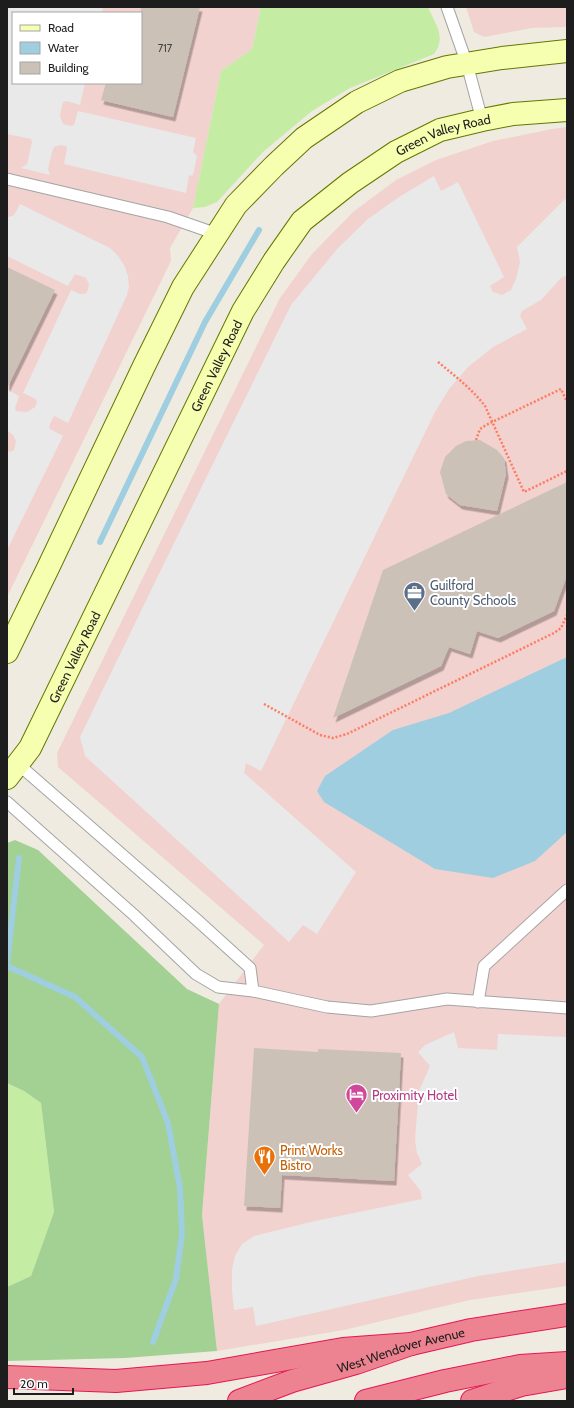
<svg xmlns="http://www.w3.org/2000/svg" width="574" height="1408" font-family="Cabin,sans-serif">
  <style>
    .commercial { fill: #f1d2cf; fill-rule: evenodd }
    .grass { fill: #c4eda3 }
    .forest { fill: #a2d193 }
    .parking { fill: #e9e9e9 }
    .water { fill: #9ecee0 }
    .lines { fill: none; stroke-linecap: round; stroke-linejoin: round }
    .stream { stroke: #9ecee0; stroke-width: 6 }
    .building { fill: #cbc1b7; filter: url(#shadow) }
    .service-casing { stroke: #a4a4a4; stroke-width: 13 }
    .secondary-casing { stroke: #647700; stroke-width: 24 }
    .motorway-casing { stroke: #e51752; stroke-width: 24 }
    .path { stroke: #ff7b62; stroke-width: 2.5; stroke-dasharray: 2 2; stroke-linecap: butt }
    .service { stroke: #fff; stroke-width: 11 }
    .secondary { stroke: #f6feb0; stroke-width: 22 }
    .motorway { stroke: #ed8391; stroke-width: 22 }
    .labels { text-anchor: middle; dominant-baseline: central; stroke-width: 4; stroke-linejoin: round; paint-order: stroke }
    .number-label { font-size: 11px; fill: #484644 }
    .street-label { font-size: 13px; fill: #1d1d1d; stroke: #fff }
    .service-label { font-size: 13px; fill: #4e5e75; stroke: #fff; text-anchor: start }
    .hotel-label { font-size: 13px; fill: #b23c85; stroke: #fff; text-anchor: start }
    .food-label { font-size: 13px; fill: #c56008; stroke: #fff; text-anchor: start }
  </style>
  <defs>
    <filter id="shadow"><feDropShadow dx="2.5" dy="4.5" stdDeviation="0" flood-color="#0004"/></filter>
  </defs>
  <rect width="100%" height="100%" fill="#efebe1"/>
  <path class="commercial" d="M7,7H261L252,49L221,71L193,208L170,248L171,261L7,597ZM13,13H141V83H13Z
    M466,7H567V27L532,28L484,37L474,32Z
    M567,127V1286L470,1300L344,1330L217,1351L202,1215L219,1004L264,945L58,767L57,753L280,298L312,254L353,212L396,180L436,160L493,141L552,129Z"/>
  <path class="grass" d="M261,7H428C435,24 447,37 434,54L350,88L312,111L263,152L217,202L205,207L193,208L221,71L252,49Z
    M7,1083L24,1091L41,1103L54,1212L31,1276L7,1287Z"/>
  <path class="forest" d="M15,840L38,850L187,989L219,1004L202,1215L217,1351L125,1358L7,1361V1287L31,1276L54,1212L41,1103L24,1091L7,1083V843Z"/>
  <path class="parking" d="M7,7H103L102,13H13V83H85L80,105L67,101L63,102L60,115L61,119L63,124L71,126L74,125L78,111L196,138L193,152L197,156L193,175L189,176L186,193L64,164L67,149L66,146L60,145L54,147L52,152L48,169L50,175L21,168L27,164L32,142L31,139L7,134Z
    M434,176L441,191L458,182L504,277L490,286L493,292L502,295L511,290L516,279L520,262L517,247L565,199L567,200V275L561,278L541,300L522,311L520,316L527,329L493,347L468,367L449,389L435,412L261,771L246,763L244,773L356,872L317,934L303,925L289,942L85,756L80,737L155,582L291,305L338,248L368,219L399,197Z
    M20,204L110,248L118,256L124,265L128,276L129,287L127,295L68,423L54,416L49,426L50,429L63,436L7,550V451L10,452L14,450L16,441L13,435L7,430V389L19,396L15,408L16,411L27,412L35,407L37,403L36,399L23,393L71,290L80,294H85L88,290L89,284L86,278L75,274L68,286L7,256V216L9,217L14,215Z
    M454,1032L458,1048L497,1050L498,1034L567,1037V1262L478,1276L256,1326L253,1307L234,1310L232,1290V1269L235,1256L242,1244L254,1236L315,1221L422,1199L420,1190L408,1175L422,1164L417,1153L415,1140L419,1091L430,1066L418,1052L425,1045Z"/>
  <path class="water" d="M567,657V832L535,861L493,878L435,869L324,802L317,791L325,776L393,730L449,713Z"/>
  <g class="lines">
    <path class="stream" d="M100,542L205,322L259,230
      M7,963L19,858
      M7,966L75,997L142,1057L168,1123L180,1188L182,1234L176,1279L153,1342"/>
  </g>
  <path class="building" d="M141,7H200L173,117L101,100L106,83H141Z
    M7,267L55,290L7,388Z
    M480,440L497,450L504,458L506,474L497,511L460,505L446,494L440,472L445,457L456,446L466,441Z
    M567,482V575L554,611L498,638L477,631L470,654L449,647L441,666L333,718L383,570Z
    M254,1048L318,1052V1049L401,1053L394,1181L282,1175L280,1208L244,1206Z"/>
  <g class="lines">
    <defs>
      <path id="service" d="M447,7L467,64L482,120
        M7,179L168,217L217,234
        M15,763L18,764L197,920L250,968L253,991
        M7,802L134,915L196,974L218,987L253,991L327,1007L371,1011L447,999L567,1008
        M478,1002L484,966L567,890"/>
      <g id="secondary">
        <path d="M7,652L48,568L144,366L183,287L236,205L274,166L304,138L357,102L400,81L447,67L502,58L567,51"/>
        <path id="s1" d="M7,778L30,748L243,311L274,261L302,221L350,183L396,152L440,130L482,120L513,114L567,110"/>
      </g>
      <g id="motorway">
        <path d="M7,1377L116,1381L207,1373L343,1349L411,1344"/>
        <path id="s2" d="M239,1401L292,1381L356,1363L411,1344L471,1330L567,1315"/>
        <path d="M366,1401L445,1381L520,1366L567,1363"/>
        <path d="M472,1401L521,1385L567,1377"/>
      </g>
    </defs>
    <use href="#service" class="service-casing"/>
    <use href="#secondary" class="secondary-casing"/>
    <use href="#motorway" class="motorway-casing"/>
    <path class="path" d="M438,362C455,376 472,389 485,406L524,492L567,471
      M476,440L480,429L486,425L561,389L567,402
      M264,704L320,735L333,738L347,734L554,633L561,628L567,615"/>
    <use href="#service" class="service"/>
    <use href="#secondary" class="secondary"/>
    <use href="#motorway" class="motorway"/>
  </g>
  <defs>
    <symbol id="office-pin" viewBox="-11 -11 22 30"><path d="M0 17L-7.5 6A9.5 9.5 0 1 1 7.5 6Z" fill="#5c6f8a" stroke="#fff"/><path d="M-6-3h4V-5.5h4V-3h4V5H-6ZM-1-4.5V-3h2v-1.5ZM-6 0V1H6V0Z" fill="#fff"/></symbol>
    <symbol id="hotel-pin" viewBox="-11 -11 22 30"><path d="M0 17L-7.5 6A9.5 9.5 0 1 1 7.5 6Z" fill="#d1479c" stroke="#fff"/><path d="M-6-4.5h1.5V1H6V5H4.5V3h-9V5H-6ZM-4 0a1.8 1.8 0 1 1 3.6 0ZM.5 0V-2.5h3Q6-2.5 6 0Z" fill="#fff"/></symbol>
    <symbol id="restaurant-pin" viewBox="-11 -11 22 30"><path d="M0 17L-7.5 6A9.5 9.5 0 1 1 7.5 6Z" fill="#e8710a" stroke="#fff"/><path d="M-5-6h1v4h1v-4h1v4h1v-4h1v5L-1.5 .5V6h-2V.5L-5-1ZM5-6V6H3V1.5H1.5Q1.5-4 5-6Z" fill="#fff"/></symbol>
  </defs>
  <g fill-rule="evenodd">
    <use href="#office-pin" x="402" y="580" width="25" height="34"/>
    <use href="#hotel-pin" x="344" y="1082" width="25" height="34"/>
    <use href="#restaurant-pin" x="252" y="1144" width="25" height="34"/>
  </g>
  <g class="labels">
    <g class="number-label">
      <text x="165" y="48">717</text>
    </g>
    <g class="street-label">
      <text stroke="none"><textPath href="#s1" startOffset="799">Green Valley Road</textPath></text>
      <text stroke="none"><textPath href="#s1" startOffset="463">Green Valley Road</textPath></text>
      <text stroke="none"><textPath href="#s1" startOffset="139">Green Valley Road</textPath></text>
      <text stroke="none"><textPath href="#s2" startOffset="170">West Wendover Avenue</textPath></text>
    </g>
    <g class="service-label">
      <text x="430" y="585">Guilford<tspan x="430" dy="15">County Schools</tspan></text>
    </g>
    <g class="hotel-label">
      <text x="372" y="1095">Proximity Hotel</text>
    </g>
    <g class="food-label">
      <text x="280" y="1150">Print Works<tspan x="280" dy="15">Bistro</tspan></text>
    </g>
  </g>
  <rect width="574" height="1408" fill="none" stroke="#1d1d1d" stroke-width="16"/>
  <rect x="12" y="12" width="130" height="72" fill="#ffffff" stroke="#a5a5a5"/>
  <rect x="20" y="25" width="20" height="6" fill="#f6feb0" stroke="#a5a5a5"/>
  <text x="48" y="32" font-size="12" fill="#1d1d1d">Road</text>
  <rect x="20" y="42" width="20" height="12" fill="#9ecee0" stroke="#a5a5a5"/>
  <text x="48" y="52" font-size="12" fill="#1d1d1d">Water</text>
  <rect x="20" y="62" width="20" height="12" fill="#cbc1b7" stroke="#a5a5a5"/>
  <text x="48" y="72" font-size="12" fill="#1d1d1d">Building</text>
  <path d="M14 1388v6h59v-6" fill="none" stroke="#1d1d1d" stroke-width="2"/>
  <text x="20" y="1388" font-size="12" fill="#1d1d1d" stroke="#ffffff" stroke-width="3" paint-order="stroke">20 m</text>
</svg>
